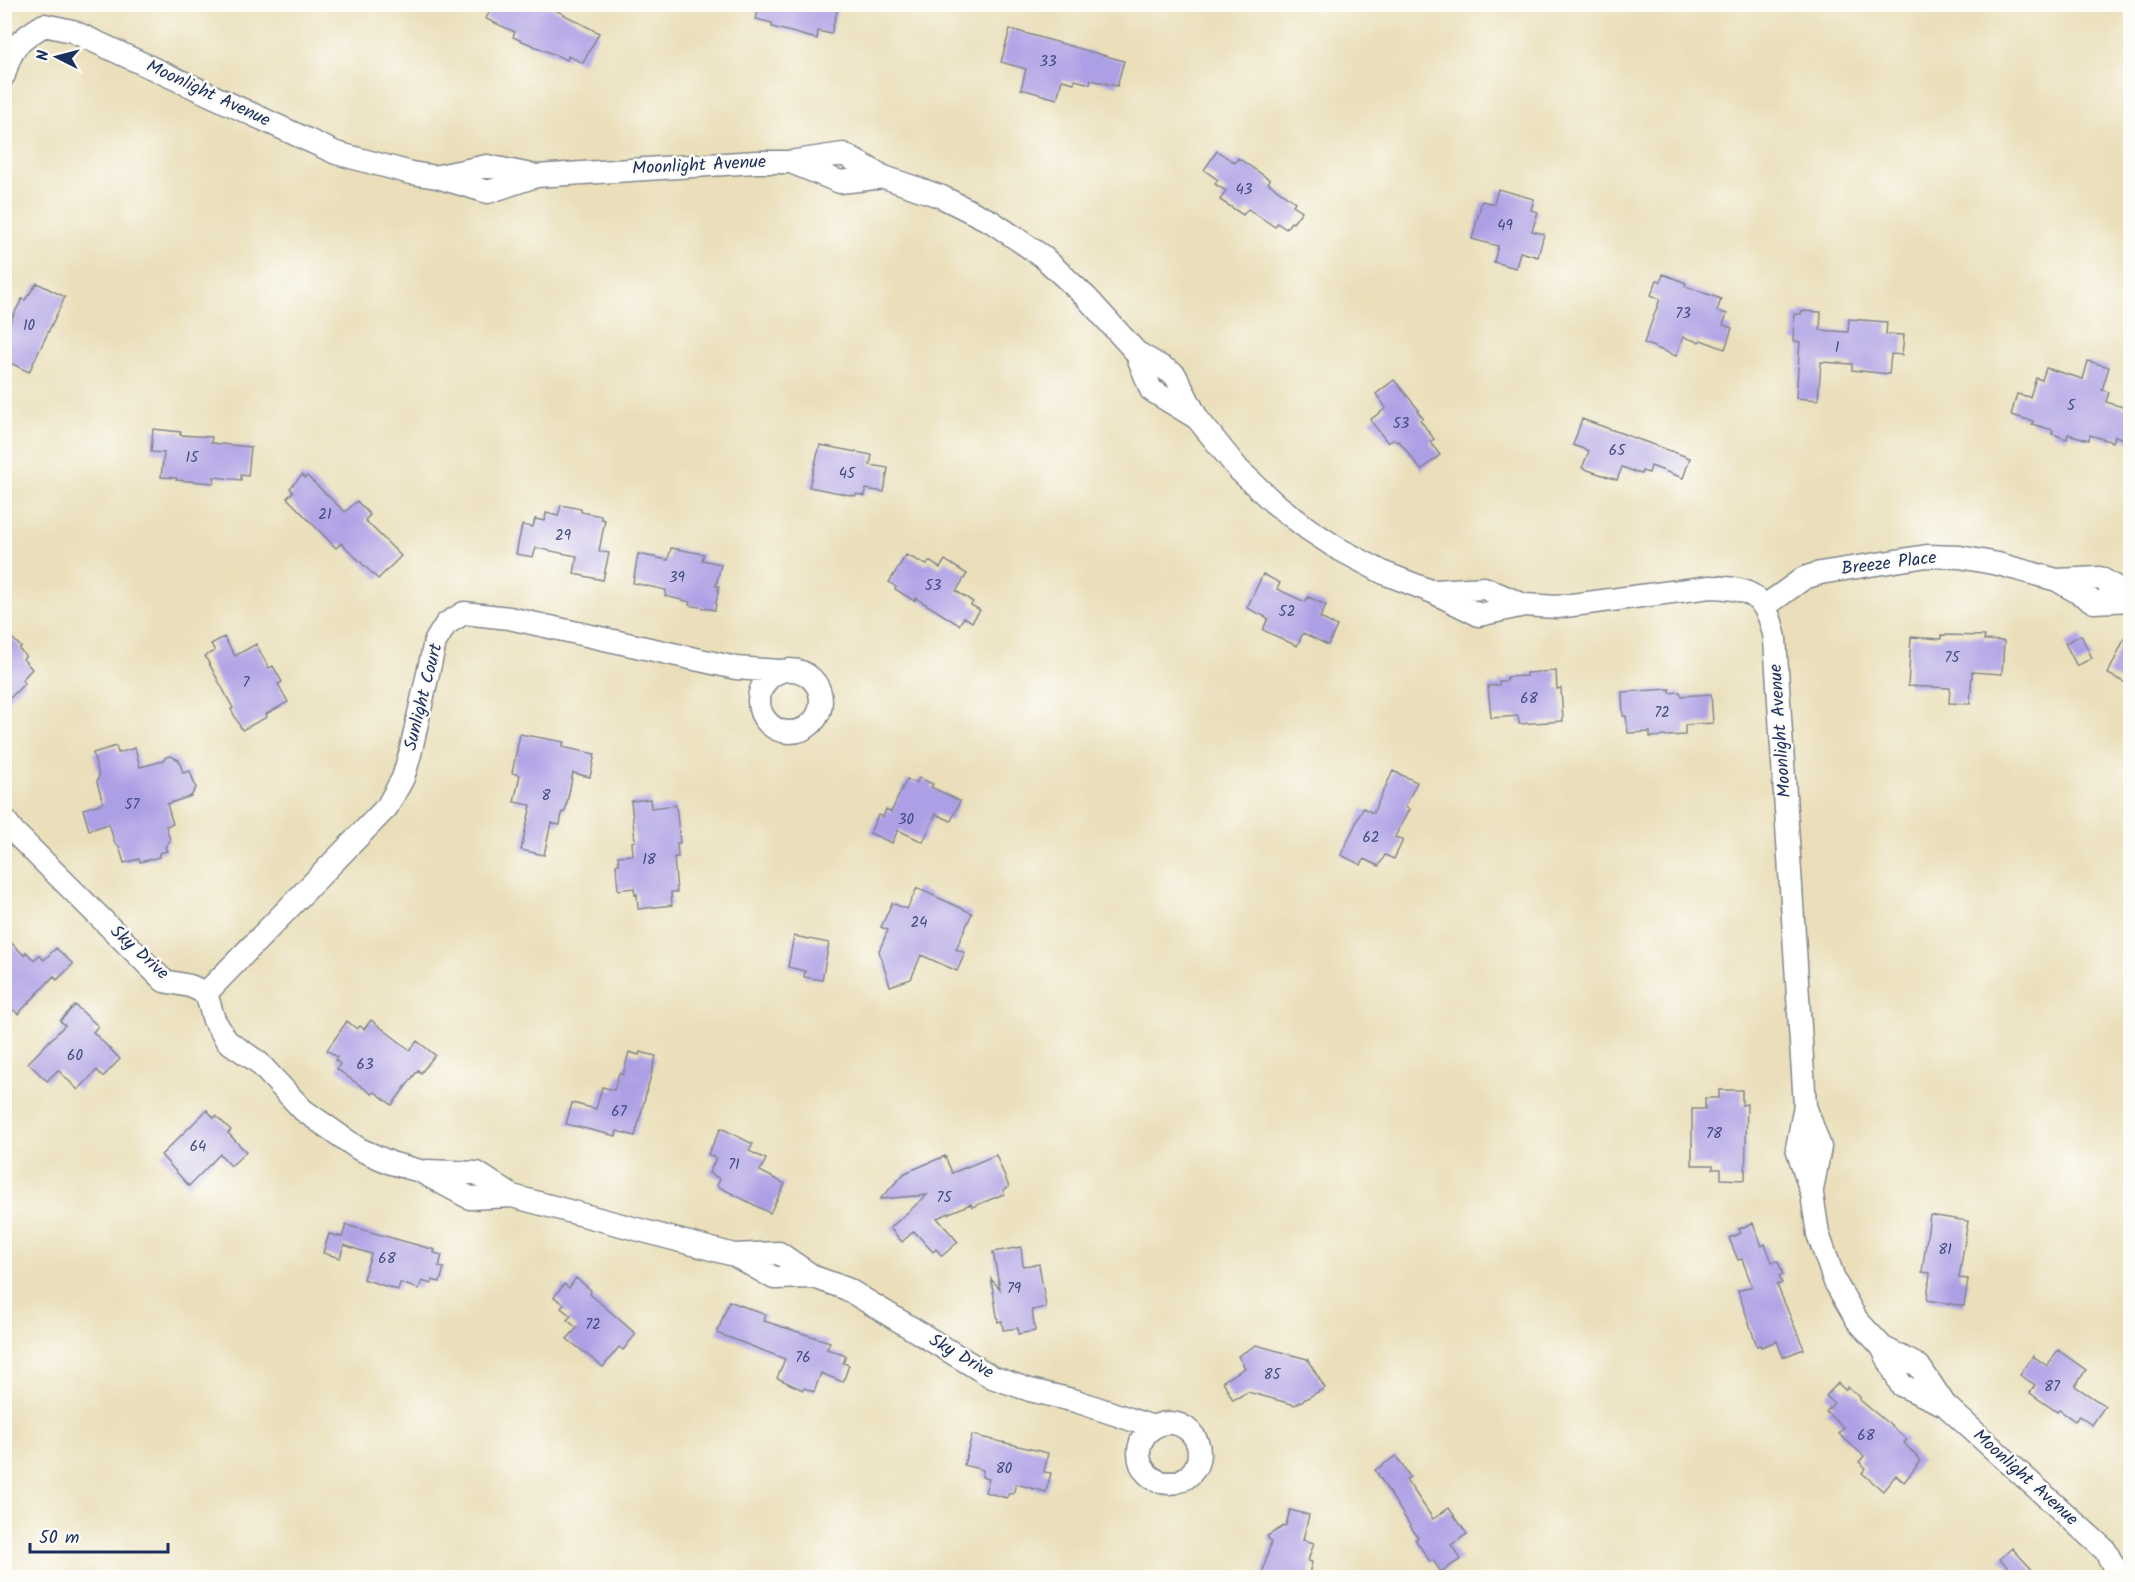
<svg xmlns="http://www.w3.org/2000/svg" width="2135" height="1582" font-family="Kalam,sans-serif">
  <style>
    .building { fill: #ad9fe5 }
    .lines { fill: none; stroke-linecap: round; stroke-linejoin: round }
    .minor-casing { stroke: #82878c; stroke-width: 25 }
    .minor { stroke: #fff; stroke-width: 22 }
    .labels { text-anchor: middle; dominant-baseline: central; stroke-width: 5; stroke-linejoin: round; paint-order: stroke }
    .number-label { font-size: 15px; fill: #404b80 }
    .street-label { font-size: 18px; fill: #1b2f5e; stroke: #fdfcf7 }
  </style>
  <rect width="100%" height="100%" fill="#fdfcf7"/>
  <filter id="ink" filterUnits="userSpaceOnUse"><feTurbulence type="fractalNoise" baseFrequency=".0167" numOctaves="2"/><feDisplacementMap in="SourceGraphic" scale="12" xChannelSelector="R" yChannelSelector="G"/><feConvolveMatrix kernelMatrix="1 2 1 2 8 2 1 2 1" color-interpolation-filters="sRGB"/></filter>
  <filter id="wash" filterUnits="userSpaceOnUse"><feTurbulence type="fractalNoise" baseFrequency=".008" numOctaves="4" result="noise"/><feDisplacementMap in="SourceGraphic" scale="24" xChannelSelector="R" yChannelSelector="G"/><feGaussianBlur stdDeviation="1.35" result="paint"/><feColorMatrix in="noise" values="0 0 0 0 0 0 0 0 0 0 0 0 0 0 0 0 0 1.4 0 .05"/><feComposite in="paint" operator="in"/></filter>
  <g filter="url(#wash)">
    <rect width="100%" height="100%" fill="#eadfba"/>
    <g id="blocks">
      <path class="building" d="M493,4H544L599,33L583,63L568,56L567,60L513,37L515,32L486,19Z
        M760,4H839L831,34L818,31L817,39L772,27V23L756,19Z
        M1010,29L1124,61L1117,86L1091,80L1090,84L1075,80L1074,83L1062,80L1057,99L1021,89L1026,69L1001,62Z
        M1217,151L1235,163L1238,158L1270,180L1268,183L1295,202L1293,205L1302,211L1293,223L1291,222L1286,229L1277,223L1275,227L1248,209L1243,215L1220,200L1226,191L1215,184L1218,180L1204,170Z
        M1498,189L1534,199L1531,210L1538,212L1532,231L1544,234L1538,257L1520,252L1516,268L1494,262L1498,246L1472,239L1482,201L1494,204Z
        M1663,274L1686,283L1685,286L1721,299L1717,311L1727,314L1723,325L1732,328L1725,349L1701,340L1699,342L1683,337L1676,356L1644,343L1660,299L1651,295L1657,280L1661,281Z
        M37,283L65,297L29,372L4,360V333L22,299L25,300Z
        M1801,311L1821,312L1820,330L1848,332L1849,319L1887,322L1886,334L1904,335L1902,355L1891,354L1889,374L1852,370V364L1821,362L1818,400L1796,398L1800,342L1793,341L1794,314H1801Z
        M2088,361L2109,367L2102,390L2109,392L2106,402L2130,409V441L2115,436L2113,442L2090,435L2089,440L2068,434L2067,439L2052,434L2053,430L2032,424L2033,421L2011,415L2017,394L2030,397L2036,378L2042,380L2046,368L2083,379Z
        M1394,380L1419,410L1417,411L1423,418L1420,420L1434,439L1430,442L1440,455L1421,470L1399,441L1397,442L1394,439L1388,443L1370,420L1386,408L1376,394Z
        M1582,419L1690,458L1683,478L1651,466L1649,473L1642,471L1641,474L1622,467L1617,480L1582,468L1589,451L1573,445Z
        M153,429L181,432L180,435L212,437L211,443L251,447L248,476L241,475V480L214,477V483L176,480L177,478L161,477L164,453L151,452Z
        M820,445L872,455L870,465L888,468L884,492L866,489L865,496L856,494L855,496L809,487Z
        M302,475L305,478L307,476L345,512L357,501L370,515L365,520L401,556L378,579L341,543L336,548L287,498L293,492L290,488Z
        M561,505L581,509V512L601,516V519L605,520L599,551L609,553L603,580L574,574L577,556L536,548L533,557L516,554L522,525L533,527L535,519L545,521L546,513L558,516Z
        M671,548L704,554L702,560L721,564L716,586H719L715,610L689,605L690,602L665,596L666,590L633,583L638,554L668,560Z
        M906,555L927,565L929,561L940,568L945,560L967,574L956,591L973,602L971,605L980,610L972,622L964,617L959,625L916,598L914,601L895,589L896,587L889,582Z
        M1263,574L1280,583L1277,589L1305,602L1308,597L1326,605L1320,618L1337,626L1328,645L1303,633L1297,646L1263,630L1268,618L1247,608Z
        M2130,626V685L2108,674Z
        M4,630L21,647L19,649L26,656L23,659L32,669L22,680L25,683L4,704Z
        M1941,635L1985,636L1984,640L2004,641L2002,674L1972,672L1970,704L1949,703L1950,688L1908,686L1911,637L1941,639Z
        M2081,635L2092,658L2077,666L2065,643Z
        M224,637L235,656L256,644L269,668L273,666L282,682L278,684L288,702L266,714L267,717L242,730L231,709L233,708L205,656L215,651L211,644Z
        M1556,671L1557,689L1561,688L1563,721L1519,724L1518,716L1491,718L1488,686L1499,685V681H1507V677L1526,676V673Z
        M1670,689V693L1680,692L1682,696L1711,694L1713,723L1685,725V735L1650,737V732L1628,733L1626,716H1623L1622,692Z
        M520,734L564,742L562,747L595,754L590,777L573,773L565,812H562L560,825L551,823L544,855L521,850L531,805L514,802L520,775L512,773Z
        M116,746L118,753L135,748L140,767L163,761L166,757L171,756L179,760L183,773L190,771L196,788L191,796L167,804L173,824L166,826L170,840L165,847L167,851L159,853V857L140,862L139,859L124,863L119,846L115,844L109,824L89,830L83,809L103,803L97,782L99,776L93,753Z
        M1393,771L1417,782L1405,807L1409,809L1395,837L1403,840L1394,859L1385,855L1379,866L1364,859L1361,865L1341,855L1363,808L1373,813Z
        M919,778L933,784L931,787L960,801L951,821L936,814L923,842L898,830L892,843L870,833L878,815L883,817L886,809L891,812L907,779L916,783Z
        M650,799L651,808L676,805L680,843H677L678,857H674L677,892H671L672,905L638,909L637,894L635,895L634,888L618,890L616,865L619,864L618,856L633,855L632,842L635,841L631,801Z
        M917,888L972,913L956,949L965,953L957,971L921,955L911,979L890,986L879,951L888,930L881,927L892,903L907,909Z
        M4,936L24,955L26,952L34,960L39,955L44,960L56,948L73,964L57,980L54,976L18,1014L12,1009L4,1017Z
        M794,936L829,943L822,980L804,977L805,971L788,967Z
        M75,1005L98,1026L93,1032L120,1059L103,1077L97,1070L78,1090L58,1070L47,1081L28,1063L65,1025L60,1021Z
        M371,1020L410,1050L417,1041L435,1055L421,1073L418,1070L392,1105L375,1092L372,1094L337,1069L340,1064L335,1060L337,1057L327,1050L347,1021L357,1029L360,1026L364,1029Z
        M629,1052L639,1055L640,1052L656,1056L635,1136L617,1131L616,1136L566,1124L572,1103L596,1109L602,1087L614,1090L619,1073L623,1075Z
        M1719,1090H1742V1105L1747,1104L1745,1180L1721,1179V1169H1713V1165H1692V1109H1705V1098H1719Z
        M207,1110L214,1118L216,1116L231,1130L228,1133L246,1152L231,1166L220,1154L189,1186L161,1155Z
        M721,1128L753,1144L749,1151L766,1159L760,1171L785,1184L770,1213L717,1186L720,1179L709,1173L716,1158L708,1154Z
        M996,1155L1009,1187L1003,1190L1004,1194L972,1207L971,1204L937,1218L958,1242L942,1256L936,1249L933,1252L914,1231L902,1242L890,1228L927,1195L880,1199L905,1173L945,1156L952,1173Z
        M1930,1215L1968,1221L1959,1278L1968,1279L1964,1306L1927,1300L1930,1273L1922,1272Z
        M1753,1223L1762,1246L1765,1244L1772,1262L1778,1261L1783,1275L1779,1276L1782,1283L1777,1285L1804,1349L1783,1357L1777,1341L1761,1347L1760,1345L1757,1346L1738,1291L1752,1286L1742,1259L1738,1260L1729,1238L1741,1233L1739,1229Z
        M346,1225L435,1250L434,1253L442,1255L439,1267L444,1268L440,1282L432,1280L431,1284L422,1281L419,1289L400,1283L398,1290L363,1279L371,1254L344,1245L340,1258L323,1253L329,1234L342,1237Z
        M1021,1247L1023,1266L1039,1264L1046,1307L1032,1310L1035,1331L1018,1334V1328L1003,1330L1002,1321L998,1322L991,1279L1000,1289L993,1252Z
        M576,1278L591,1290L590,1294L636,1334L623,1350L619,1347L603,1367L567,1339L577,1328L567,1320L571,1316L561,1308L564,1304L554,1297L564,1284L569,1288Z
        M729,1301L766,1315L764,1321L830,1342L827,1349L846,1356L843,1363L849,1365L843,1382L821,1373L814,1392L804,1388L803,1390L777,1378L785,1359L717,1333Z
        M1256,1345L1307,1359L1325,1388L1295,1405L1248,1392L1233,1400L1223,1381L1245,1368L1238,1356Z
        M2058,1350L2086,1370L2075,1386L2105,1406L2092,1425L2079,1416L2075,1421L2059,1410L2057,1412L2030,1393L2035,1385L2020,1375L2033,1356L2047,1366Z
        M1838,1383L1845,1390L1848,1387L1860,1397V1400L1907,1439L1904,1443L1921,1461L1904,1482L1896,1475L1883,1491L1862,1473L1866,1468L1859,1462L1864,1456L1839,1434L1844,1428L1826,1412L1834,1403L1826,1396Z
        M972,1435L1048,1453L1044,1472L1051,1473L1046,1492L1016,1484L1013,1494L1009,1493L1007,1498L985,1492L989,1479L982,1477L983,1470L964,1465Z
        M1396,1456L1410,1477L1406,1479L1433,1519L1449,1508L1467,1534L1451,1545L1461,1559L1441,1572L1433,1560L1430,1562L1415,1539L1418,1538L1375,1470Z
        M1290,1510L1309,1515L1303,1540L1314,1543L1308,1561L1312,1562L1308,1578H1261L1271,1542L1267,1536L1286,1525Z
        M2012,1548L2040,1578H1997L2008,1567L2000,1559Z"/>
    </g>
  </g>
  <g filter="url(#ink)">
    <use href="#blocks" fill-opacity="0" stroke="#82878c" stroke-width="1.5"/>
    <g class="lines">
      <defs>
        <path id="minor" d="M4,75C12,45 19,41 44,25L72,31L336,153L411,173L437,177L488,192L536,176L756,162H789L843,154L884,177L942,197L992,222L1042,256L1087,298L1136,352L1175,375L1197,418L1238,469L1273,502L1308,529L1337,548L1384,573L1433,592L1479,615L1524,605L1557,607L1710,587C1752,588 1767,596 1775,639L1805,1105L1797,1148L1812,1194L1818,1234L1835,1282L1857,1320L1882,1347L1901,1385L1945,1405
          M791,162L840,182L884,177
          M439,176L487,166L536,176
          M1136,352L1151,390L1197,418
          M2057,580L2100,578L2130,596
          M1435,591L1484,588L1524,605
          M1765,606L1804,578L1820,573L1927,556L1960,557L1998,564L2057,580L2094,602L2130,600
          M759 701a31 31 0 1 1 62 0a31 31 0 1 1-62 0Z
          M4,819L14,832L164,981L190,986L206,993L214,1020L227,1041L258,1062L303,1110L359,1149L391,1163L420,1171L470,1198L512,1196L734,1255L774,1278L814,1277
          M206,993L387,807L403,778L410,754L435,642L446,624L464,613L509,618L736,668L779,671
          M1805,1106L1820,1147L1812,1190
          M427,1171L477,1173L512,1196
          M734,1255L779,1253L814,1277L847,1289L992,1377L1030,1390L1076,1401L1153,1427
          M1882,1347L1919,1366L1945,1405L2105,1550L2120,1578
          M1139 1453a30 30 0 1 1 60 0a30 30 0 1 1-60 0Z"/>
      </defs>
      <use href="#minor" class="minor-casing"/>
      <use href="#minor" class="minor"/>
    </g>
  </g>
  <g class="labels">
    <g class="number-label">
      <text x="1048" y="62">33</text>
      <text x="1244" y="190">43</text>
      <text x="1505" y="226">49</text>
      <text x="1683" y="314">73</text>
      <text x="29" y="326">10</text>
      <text x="1837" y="348">1</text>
      <text x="2071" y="406">5</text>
      <text x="1401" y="424">53</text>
      <text x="1617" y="451">65</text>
      <text x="192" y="458">15</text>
      <text x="847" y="474">45</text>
      <text x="325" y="515">21</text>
      <text x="563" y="536">29</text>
      <text x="677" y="578">39</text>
      <text x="933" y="586">53</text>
      <text x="1287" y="612">52</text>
      <text x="1952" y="658">75</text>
      <text x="246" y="683">7</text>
      <text x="1529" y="699">68</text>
      <text x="1662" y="713">72</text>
      <text x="546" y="796">8</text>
      <text x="132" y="805">57</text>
      <text x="906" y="820">30</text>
      <text x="1371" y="838">62</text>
      <text x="649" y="860">18</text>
      <text x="919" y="923">24</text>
      <text x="75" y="1056">60</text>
      <text x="365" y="1065">63</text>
      <text x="619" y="1112">67</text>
      <text x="1714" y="1134">78</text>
      <text x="198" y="1147">64</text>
      <text x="734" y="1165">71</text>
      <text x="944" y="1198">75</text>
      <text x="1945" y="1250">81</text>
      <text x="387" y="1259">68</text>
      <text x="1014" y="1289">79</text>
      <text x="593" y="1325">72</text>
      <text x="803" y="1358">76</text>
      <text x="1272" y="1375">85</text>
      <text x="2052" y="1387">87</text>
      <text x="1866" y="1436">68</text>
      <text x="1004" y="1469">80</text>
    </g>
    <g class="street-label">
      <text transform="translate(208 94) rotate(25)">Moonlight Avenue</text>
      <text transform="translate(699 166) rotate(-3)">Moonlight Avenue</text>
      <text transform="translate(1889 564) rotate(-7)">Breeze Place</text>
      <text transform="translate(424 697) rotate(-76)">Sunlight Court</text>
      <text transform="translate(1781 731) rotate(-94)">Moonlight Avenue</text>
      <text transform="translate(139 953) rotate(42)">Sky Drive</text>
      <text transform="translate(961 1357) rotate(30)">Sky Drive</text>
      <text transform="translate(2025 1478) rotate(42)">Moonlight Avenue</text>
    </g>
  </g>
  <rect width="2135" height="1582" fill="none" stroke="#fdfcf7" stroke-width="24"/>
  <g transform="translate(57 57) rotate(276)" stroke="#fdfcf7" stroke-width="4.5" paint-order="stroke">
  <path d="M0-4.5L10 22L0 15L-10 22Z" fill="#1b2f5e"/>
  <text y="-9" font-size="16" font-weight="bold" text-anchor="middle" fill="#1b2f5e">N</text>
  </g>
  <path d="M30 1543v9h138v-9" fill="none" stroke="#1b2f5e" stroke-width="3"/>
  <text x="39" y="1543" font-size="18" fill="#1b2f5e" stroke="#fdfcf7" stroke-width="4.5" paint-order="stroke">50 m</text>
</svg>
